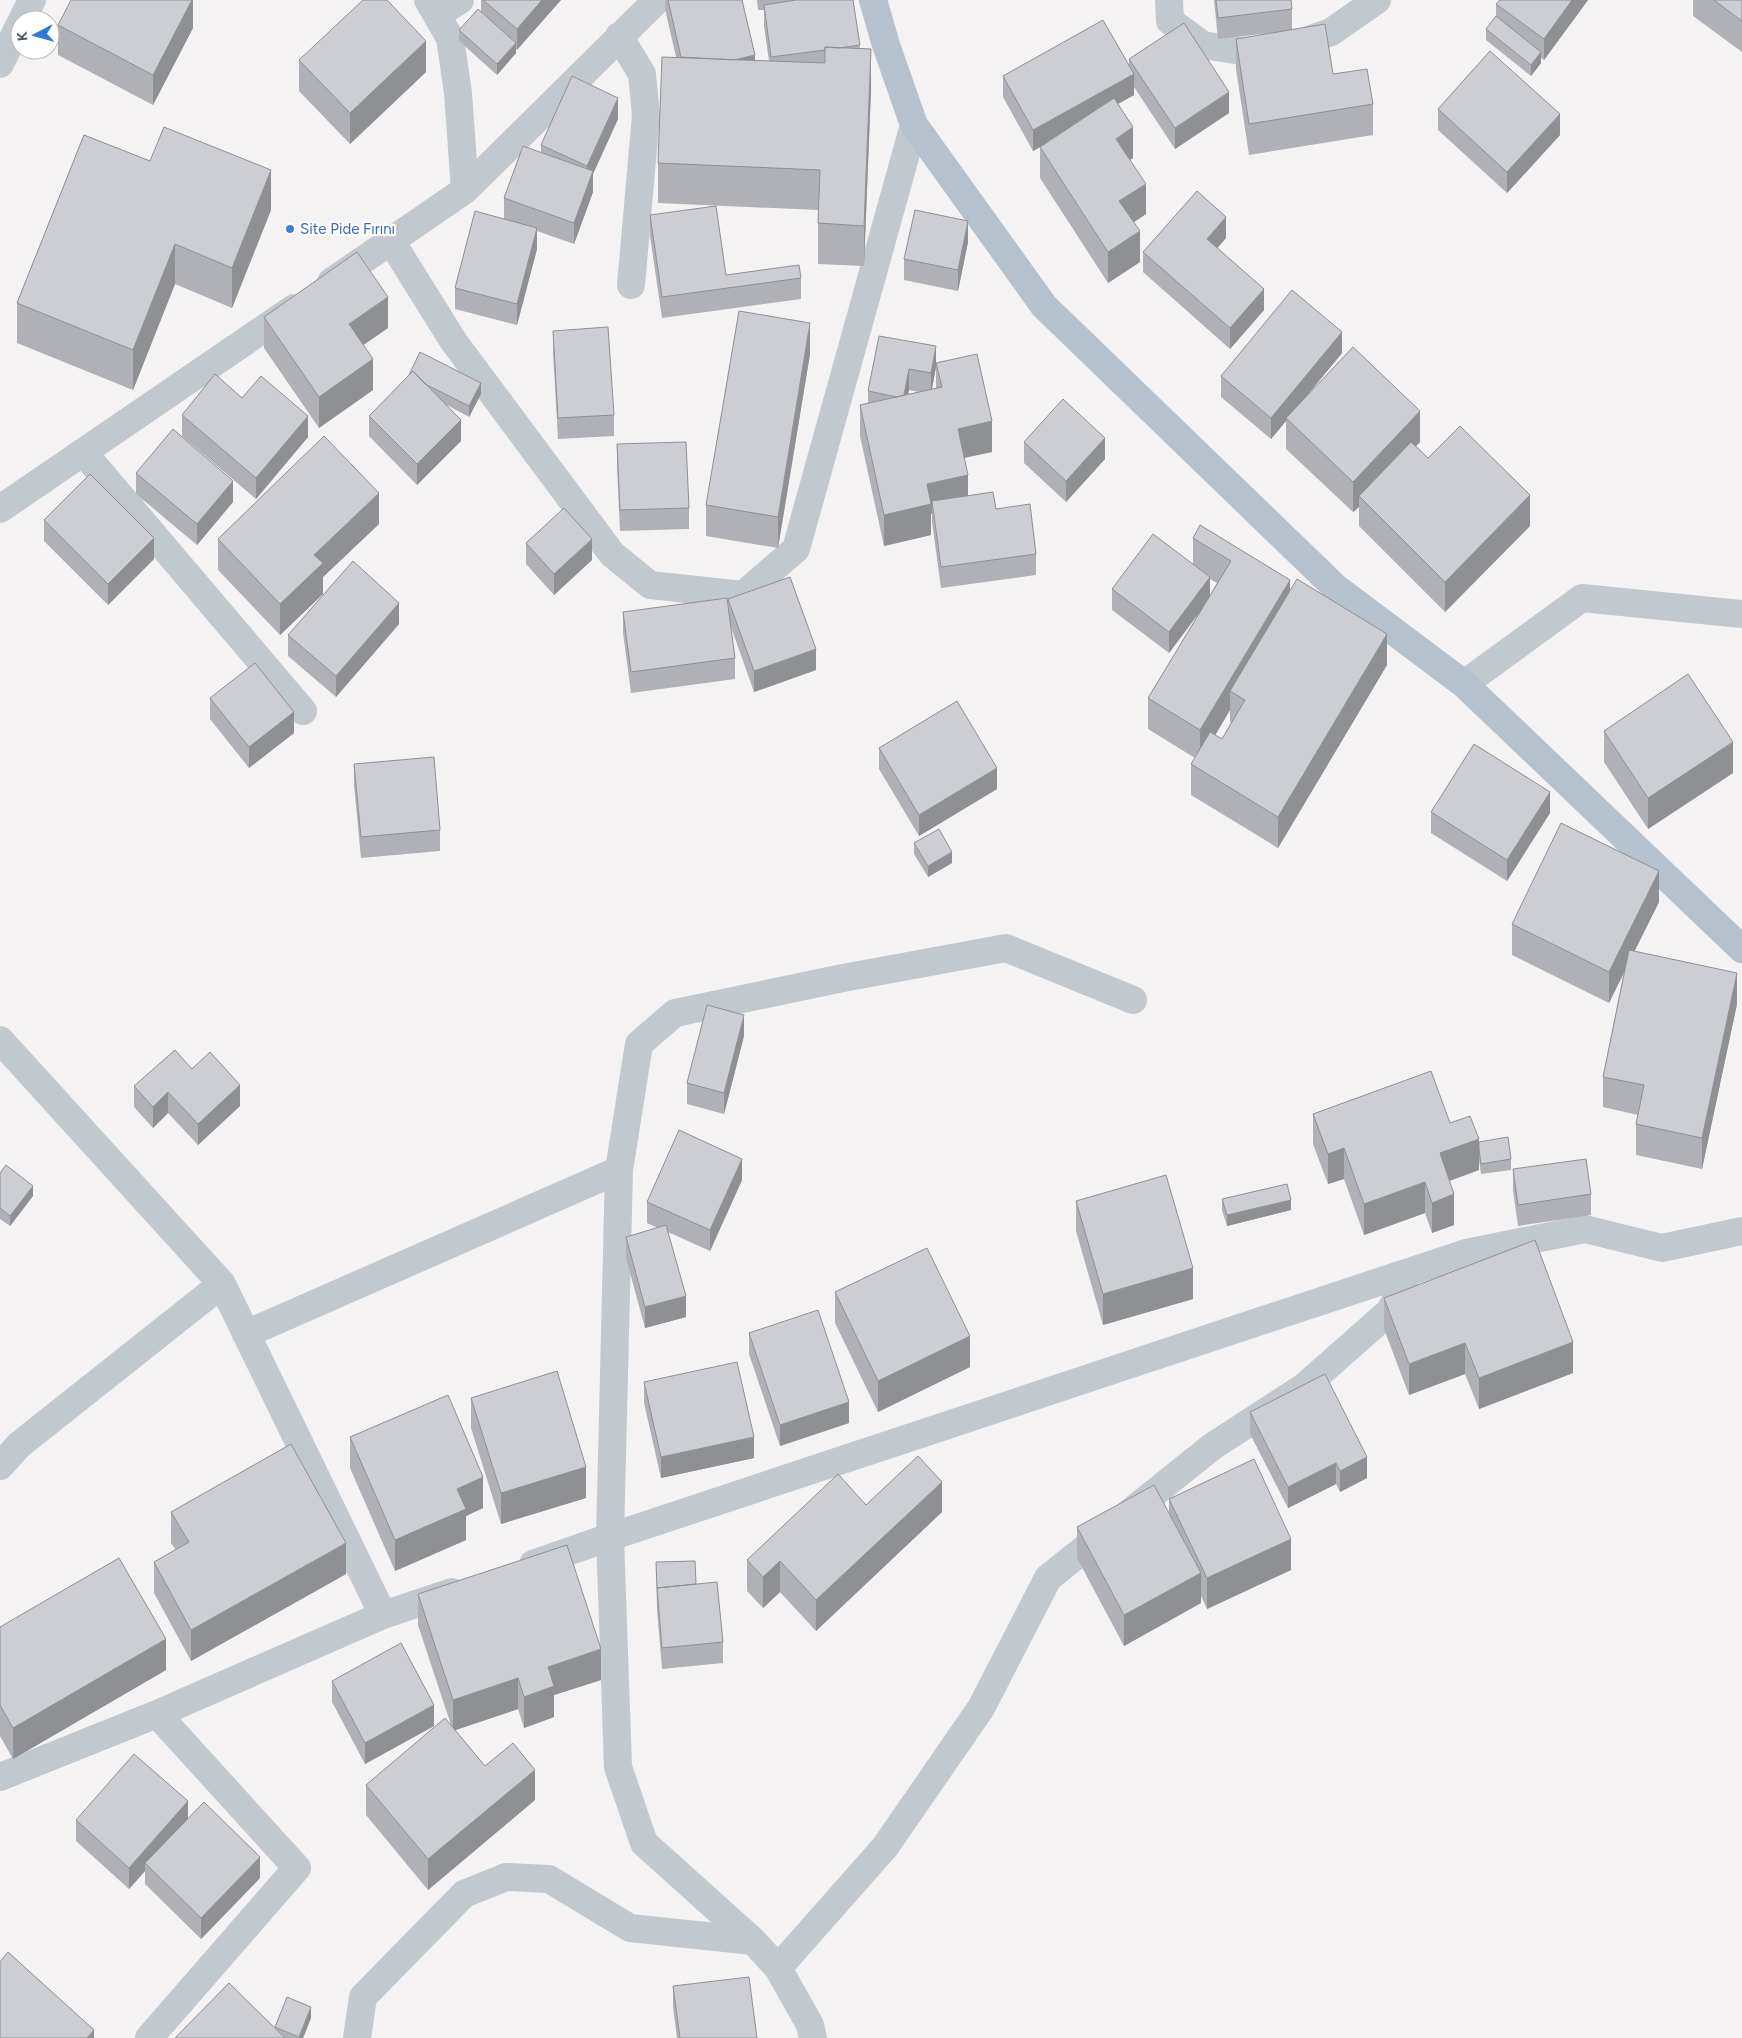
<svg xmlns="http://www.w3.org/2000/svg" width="1742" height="2038" font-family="Figtree,sans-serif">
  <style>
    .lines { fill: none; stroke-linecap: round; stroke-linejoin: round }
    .minor { stroke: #c1c9cf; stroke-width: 28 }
    .major { stroke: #b5c1cd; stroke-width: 28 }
    .wall { fill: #afb1b6; fill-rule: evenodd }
    .shaded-wall { fill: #8f9094 }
    .building { fill: #ccced4; stroke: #8f9094 }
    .shop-dot { fill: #3f7fe0; stroke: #fff; stroke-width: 2 }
    .labels { text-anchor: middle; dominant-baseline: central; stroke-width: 4.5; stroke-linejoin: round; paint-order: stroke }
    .shop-label { font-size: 15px; fill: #366cbe; stroke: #fff; text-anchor: start }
  </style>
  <rect width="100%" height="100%" fill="#f4f2f2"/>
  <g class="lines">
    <path class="minor" d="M428,0L450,38L458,93L465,190
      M1169,0L1170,21L1203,45L1241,51L1286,48L1331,32L1377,0
      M437,15L460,0
      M22,20L32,0
      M619,36L642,74L646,115L631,285
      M0,64L20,24
      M391,241L454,342L612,554L650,585L743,595L796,549L914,125
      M331,282L465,190L657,0
      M83,452L303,711
      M0,509L294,308
      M1464,684L1582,598L1742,614
      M1133,1000L1006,948L843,978L675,1013L639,1044L619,1170L610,1537L1466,1253L1585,1229L1662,1248L1742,1231
      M0,1040L222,1284L383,1615L157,1714
      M246,1334L619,1170
      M0,1466L19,1445L222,1284
      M533,1564L610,1537L618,1767L644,1843L753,1941L778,1968L810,2025L813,2038
      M383,1615L452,1592
      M0,1777L157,1714L297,1868L149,2038
      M778,1968L885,1847L981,1708L1048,1578L1213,1446L1304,1387L1389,1312L1404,1287
      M357,2038L363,1997L464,1894L506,1877L549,1879L630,1928L753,1941"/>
    <path class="major" d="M873,0L886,45L914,125L1044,306L1336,588L1464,684L1742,949"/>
  </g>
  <path class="wall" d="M193,0V28L153,105L58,55V25Z
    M481,0H561L516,50V53L497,75L459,41V30L481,11Z
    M665,0H742L755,60L769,61L764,26V10H758L757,0H853L860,48L871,89L864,266L818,264V210L658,203V163L676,57L665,9Z
    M1214,0H1291L1292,9V30L1333,74L1373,104V135L1249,155L1236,69V39L1278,32L1218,39Z
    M1500,0H1588L1544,60L1541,58V63L1531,76L1486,40V29L1496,17V4Z
    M1693,0H1742V52L1693,16Z
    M1129,59L1229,113L1175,149L1134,87V95L1118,104L1133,158L1130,160L1146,214L1134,222L1140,262L1108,283L1040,178V147L1033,151L1003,97V76L1129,66Z
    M299,60L426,72L350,144L299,91Z
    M1438,109L1560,135L1507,193L1438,130Z
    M618,119L593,174V192L574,244L537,231V249L517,325L455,309V288L504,219V198L541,152V145Z
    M84,135L271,210L232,308L175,284L133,390L17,343V303Z
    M650,215L726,275L801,278V299L662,318L650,236Z
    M1226,238L1217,248L1264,310L1230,349L1143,272V252Z
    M968,242L958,291L904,280V259Z
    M264,317L388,328L363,345L373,390L319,428L264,348Z
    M553,331L614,415V436L558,439L553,352Z
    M879,336L936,367L932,389L936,388V363L992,452L964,458L968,496L996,509L1036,554V575L941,588L932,522V513L931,514V535L884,546L860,436V405L868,403V391ZM909,390L919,392L908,394Z
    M1342,353L1304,399L1420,442L1416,446L1428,458L1530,526L1445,612L1359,526V507L1353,512L1286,449V421L1271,439L1221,397V376Z
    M810,354L778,548L706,536V505Z
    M409,376L481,394L469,417L447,405L461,441L417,485L369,436V416Z
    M242,398L308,437L256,499L182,436V415Z
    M1024,442L1105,459L1066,502L1024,463Z
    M617,444L689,508V529L620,531L617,465Z
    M136,473L233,502L197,545L136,494Z
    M44,520L154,559L108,605L44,541Z
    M379,524L323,577V594L280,635L218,570V539Z
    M1193,538L1290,591L1387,665L1278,848L1191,795V764L1195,758L1148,729V698L1200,612L1169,653L1112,610V589L1193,564ZM1210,579L1217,583L1210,595ZM1230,710V722L1231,723L1222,739L1215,735Z
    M526,543L592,560L554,595L526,564Z
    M728,599L816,670L754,692L731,627L735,658V679L631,693L623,633V612L728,608Z
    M399,624L336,697L288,656V635Z
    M210,698L294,733L249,768L210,719Z
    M1604,731L1733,773L1648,829L1604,762Z
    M879,748L997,789L919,836L879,769Z
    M354,764L440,830V851L361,858L354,785Z
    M1431,812L1550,813L1507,881L1431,833Z
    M914,843L952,863L928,877L914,854Z
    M1659,902L1634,951L1737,1004L1702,1169L1636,1155V1124L1638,1115L1603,1107V1077L1624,972L1609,1003L1512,955V924Z
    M744,1036L724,1114L687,1104V1083Z
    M192,1069L240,1106L198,1145L168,1113L153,1128L134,1107V1086Z
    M1313,1114L1450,1123L1479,1142L1511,1159V1170L1481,1174L1479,1160V1170L1450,1181L1454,1225L1432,1233L1425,1213L1364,1235L1344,1179L1328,1184L1313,1144Z
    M1513,1169L1591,1194V1215L1518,1226L1513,1190Z
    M0,1173L33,1196L10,1226L0,1219Z
    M742,1180L710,1251L668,1232L686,1317L645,1328L626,1258V1237L658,1228L647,1223V1202Z
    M1222,1199L1291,1210L1227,1226L1222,1210Z
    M1076,1201L1193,1299L1103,1325L1076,1231Z
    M835,1292L970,1367L878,1412L835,1323Z
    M1384,1298L1573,1373L1479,1409L1465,1374L1409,1395L1384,1329Z
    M749,1333L849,1423L780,1446L749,1354Z
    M644,1382L754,1458L661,1478L644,1403Z
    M471,1398L586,1498L501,1524L471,1428Z
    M1250,1412L1367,1478L1340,1492L1336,1484L1288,1508L1250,1434Z
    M350,1437L483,1508L466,1516V1540L395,1571L350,1468Z
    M1169,1499L1291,1570L1207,1609L1201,1596V1603L1124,1646L1077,1558V1527L1169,1514Z
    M866,1505L942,1512L816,1631L780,1592L763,1608L747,1591V1560Z
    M171,1512L346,1574L191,1661L154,1593V1562L176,1550L171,1543Z
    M656,1562L696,1584L723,1642V1663L662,1669L657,1609Z
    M418,1594L601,1680L554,1695V1717L524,1728L518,1709L455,1730L485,1766L535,1800L428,1890L366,1815V1785L451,1725L418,1625Z
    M0,1627L166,1670L13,1759L0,1736Z
    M332,1681L434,1726L365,1764L332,1702Z
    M188,1819L260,1878L201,1939L145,1884V1871L129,1889L76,1841V1820Z
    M673,1986L757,2038H677L673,2007Z
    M311,2018L303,2038H175L275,2028V2027Z"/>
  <path class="shaded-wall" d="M192,0H193V28L153,105V75Z
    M542,0H561L517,50V29Z
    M1572,0H1588L1544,60V39Z
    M426,41V72L350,144V113Z
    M516,43V53L497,75V64Z
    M871,49V89L864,266V226Z
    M1541,52V63L1531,76V65Z
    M755,55V76L684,71Z
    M1134,74V95L1033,151V130Z
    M1229,92V113L1175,149V128Z
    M618,98V119L593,174V192L574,244V223L587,187V166Z
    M1560,114V135L1507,193V172Z
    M1133,127V158L1116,169V139Z
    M271,170V210L232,308V268Z
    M1146,184V214L1119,232V201Z
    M1226,217V238L1207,260V239Z
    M968,221V242L958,291V270Z
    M537,228V249L517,325V304Z
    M1140,231V262L1108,283V252Z
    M175,244V284L133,390V350Z
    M1264,289V310L1230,349V328Z
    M388,297V328L349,355V324Z
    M810,323V354L778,548V517Z
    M1342,332V353L1287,420L1286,418V421L1271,439V418Z
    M936,346V367L931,394V373Z
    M373,359V390L319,428V397Z
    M909,369V390L903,419V398Z
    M481,383V394L469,417V406Z
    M1420,411V442L1364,501L1359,496V507L1353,512V482Z
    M308,416V437L256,499V478Z
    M461,420V441L417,485V464Z
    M992,421V452L958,459V429Z
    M1105,438V459L1066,502V481Z
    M968,475V505L932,501V513L931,514V535L884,546V515L927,484Z
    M233,481V502L197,545V524Z
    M379,493V524L323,577V594L280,635V604L314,555Z
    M1530,495V526L1445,612V582Z
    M154,538V559L108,605V584Z
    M592,539V560L554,595V574Z
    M1210,577V598L1169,653V632Z
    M1290,580V611L1230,691V710L1200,761V730Z
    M399,603V624L336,697V676Z
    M1387,634V665L1278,848V817Z
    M816,649V670L754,692V671Z
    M294,712V733L249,768V747Z
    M1733,742V773L1648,829V798Z
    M997,768V789L919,836V815Z
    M1550,792V813L1507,881V860Z
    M952,852V863L928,877V866Z
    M1659,871V902L1609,1003V972Z
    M1737,973V1004L1702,1169V1138Z
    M744,1015V1036L724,1114V1093Z
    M240,1085V1106L198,1145V1124Z
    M168,1092V1113L153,1128V1107Z
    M1479,1139V1170L1440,1184V1153Z
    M1344,1148V1179L1328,1184V1154Z
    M742,1159V1180L710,1251V1230Z
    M1425,1182V1213L1364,1235V1204Z
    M33,1186V1196L10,1226V1216Z
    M1454,1194V1225L1432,1233V1203Z
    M1291,1200V1210L1227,1226V1215Z
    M1193,1268V1299L1103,1325V1294Z
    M686,1296V1317L645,1328V1307Z
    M970,1336V1367L878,1412V1381Z
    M1573,1342V1373L1479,1409V1378Z
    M1465,1343V1374L1409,1395V1364Z
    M849,1402V1423L780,1446V1425Z
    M754,1437V1458L661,1478V1457Z
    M1367,1457V1478L1340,1492V1471Z
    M1336,1463V1484L1288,1508V1487Z
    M586,1467V1498L501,1524V1493Z
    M483,1477V1508L466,1516V1540L395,1571V1540L457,1489Z
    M942,1482V1512L816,1631V1600Z
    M1291,1539V1570L1207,1609V1578Z
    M346,1543V1574L191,1661V1630Z
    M780,1561V1592L763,1608V1577Z
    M1201,1573V1603L1124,1646V1615Z
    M166,1639V1670L13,1759V1728Z
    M601,1649V1680L554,1695V1717L524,1728V1697L548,1667Z
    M518,1678V1709L453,1731V1700Z
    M434,1705V1726L365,1764V1743Z
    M535,1770V1800L428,1890V1859Z
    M188,1801V1822L145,1863V1871L129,1889V1868Z
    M260,1857V1878L201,1939V1918Z
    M311,2007V2018L303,2038H299Z
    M94,2030V2038H87Z"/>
  <path class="building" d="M71,0H192L153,75L58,25Z
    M363,0H387L426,41L350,113L299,60Z
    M483,0H542L517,29Z
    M668,0H742L755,55L734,60L681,57Z
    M796,0H853L860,45L839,48L825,47V50L771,57L764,5Z
    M1216,0H1291L1292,9L1218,18Z
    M1500,0H1572L1544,39L1496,4Z
    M1714,0H1742V21Z
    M478,9L516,43L497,64L459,30Z
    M1496,16L1541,52L1531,65L1486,29Z
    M1103,20L1134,74L1033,130L1003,76Z
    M1184,23L1229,92L1175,128L1129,59Z
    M1325,24L1333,74L1367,69L1373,104L1249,124L1236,39Z
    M825,47L871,49L864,226L818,223L820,170L658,163L662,57L825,63Z
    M1490,51L1560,114L1507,172L1438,109Z
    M572,76L618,98L587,166L541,145Z
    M1114,98L1133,127L1116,139L1146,184L1119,201L1140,231L1108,252L1040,147Z
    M164,127L271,170L232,268L175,244L133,350L17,303L84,135L150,161Z
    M523,146L593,171L574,223L504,198Z
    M1197,191L1226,217L1207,239L1264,289L1230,328L1143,252Z
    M716,206L726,275L799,265L801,278L662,297L650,215Z
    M915,210L968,221L958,270L904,259Z
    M475,211L537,228L517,304L455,288Z
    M357,252L388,297L349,324L373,359L319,397L264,317Z
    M1292,290L1342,332L1271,418L1221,376Z
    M739,311L810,323L778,517L706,505Z
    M608,327L614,415L558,418L553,331Z
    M879,336L936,346L931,373L909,369L904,395L897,397L868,391Z
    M1353,347L1420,411L1353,482L1286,418Z
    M420,352L481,383L469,406L425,384L413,371L409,375Z
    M977,354L992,421L958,429L968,475L927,484L931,504L884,515L860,405L942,387L936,363Z
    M413,371L461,420L417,464L369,416Z
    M215,374L242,398L261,376L308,416L256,478L182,415Z
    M1063,399L1105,438L1066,481L1024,442Z
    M1460,426L1530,495L1445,582L1359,496L1411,442L1428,458Z
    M173,429L233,481L197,524L136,473Z
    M324,436L379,493L314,555L323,563L280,604L218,539Z
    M686,442L689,508L620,510L617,444Z
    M90,474L154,538L108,584L44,520Z
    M993,492L996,509L1030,504L1036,554L941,567L932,501Z
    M564,508L592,539L554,574L526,543Z
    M1200,525L1290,580L1200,730L1148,698L1231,561L1193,538Z
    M1153,534L1210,577L1169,632L1112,589Z
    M353,561L399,603L336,676L288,635Z
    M790,577L816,649L754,671L728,599Z
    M1297,579L1387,634L1278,817L1191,764L1210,732L1222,739L1245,700L1230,691Z
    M727,598L735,658L631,672L623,612Z
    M255,663L294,712L249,747L210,698Z
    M1688,674L1733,742L1648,798L1604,731Z
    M957,701L997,768L919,815L879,748Z
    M1474,744L1550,792L1507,860L1431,812Z
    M434,757L440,830L361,837L354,764Z
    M1561,823L1659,871L1609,972L1512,924Z
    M939,829L952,852L928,866L914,843Z
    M1629,950L1737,973L1702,1138L1636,1124L1644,1085L1603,1077Z
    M707,1005L744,1015L724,1093L687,1083Z
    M175,1050L192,1069L210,1052L240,1085L198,1124L168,1092L153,1107L134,1086Z
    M1431,1071L1450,1123L1470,1116L1479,1139L1440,1153L1454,1194L1432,1203L1425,1182L1364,1204L1344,1148L1328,1154L1313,1114Z
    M679,1130L742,1159L710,1230L647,1202Z
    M1508,1137L1511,1159L1481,1164L1479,1149V1142Z
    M1586,1159L1591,1194L1518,1205L1513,1169Z
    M6,1165L33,1186L10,1216L0,1208V1173Z
    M1166,1175L1193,1268L1103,1294L1076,1201Z
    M1287,1184L1291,1200L1227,1215L1222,1199Z
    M666,1225L686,1296L645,1307L626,1237Z
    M1535,1240L1573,1342L1479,1378L1465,1343L1409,1364L1384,1298Z
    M927,1248L970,1336L878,1381L835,1292Z
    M818,1310L849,1402L780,1425L749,1333Z
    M737,1362L754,1437L661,1457L644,1382Z
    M557,1371L586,1467L501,1493L471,1398Z
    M1325,1374L1367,1457L1340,1471L1336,1463L1288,1487L1250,1412Z
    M448,1395L483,1477L457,1489L466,1509L395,1540L350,1437Z
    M291,1444L346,1543L191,1630L154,1562L189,1542L171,1512Z
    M918,1456L942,1482L816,1600L780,1561L763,1577L747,1560L838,1474L866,1505Z
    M1254,1459L1291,1539L1207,1578L1169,1499Z
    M1154,1485L1201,1573L1124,1615L1077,1527Z
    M567,1545L601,1649L548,1667L554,1686L524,1697L518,1678L453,1700L418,1594Z
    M119,1558L166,1639L13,1728L0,1705V1627Z
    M695,1561L696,1584L657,1588L656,1562Z
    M717,1582L723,1642L662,1648L657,1588Z
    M401,1643L434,1705L365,1743L332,1681Z
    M445,1718L485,1766L513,1743L535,1770L428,1859L366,1785Z
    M134,1754L188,1801L129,1868L76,1820Z
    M204,1802L260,1857L201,1918L145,1863Z
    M8,1952L94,2030L87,2038H0V1962Z
    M749,1977L757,2038H680L673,1986Z
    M229,1983L285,2038H175Z
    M287,1997L311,2007L299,2037L275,2027Z"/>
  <circle class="shop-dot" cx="290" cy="229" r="5"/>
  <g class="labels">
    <g class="shop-label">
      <text x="300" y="229">Site Pide Fırını</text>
    </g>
  </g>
  <g transform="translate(35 35) rotate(264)"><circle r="24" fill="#ffffff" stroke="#b7bbbf"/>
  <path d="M0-4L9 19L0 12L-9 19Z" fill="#2d78d4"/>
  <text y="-8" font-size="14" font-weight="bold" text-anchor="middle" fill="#4b555e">K</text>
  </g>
</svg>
